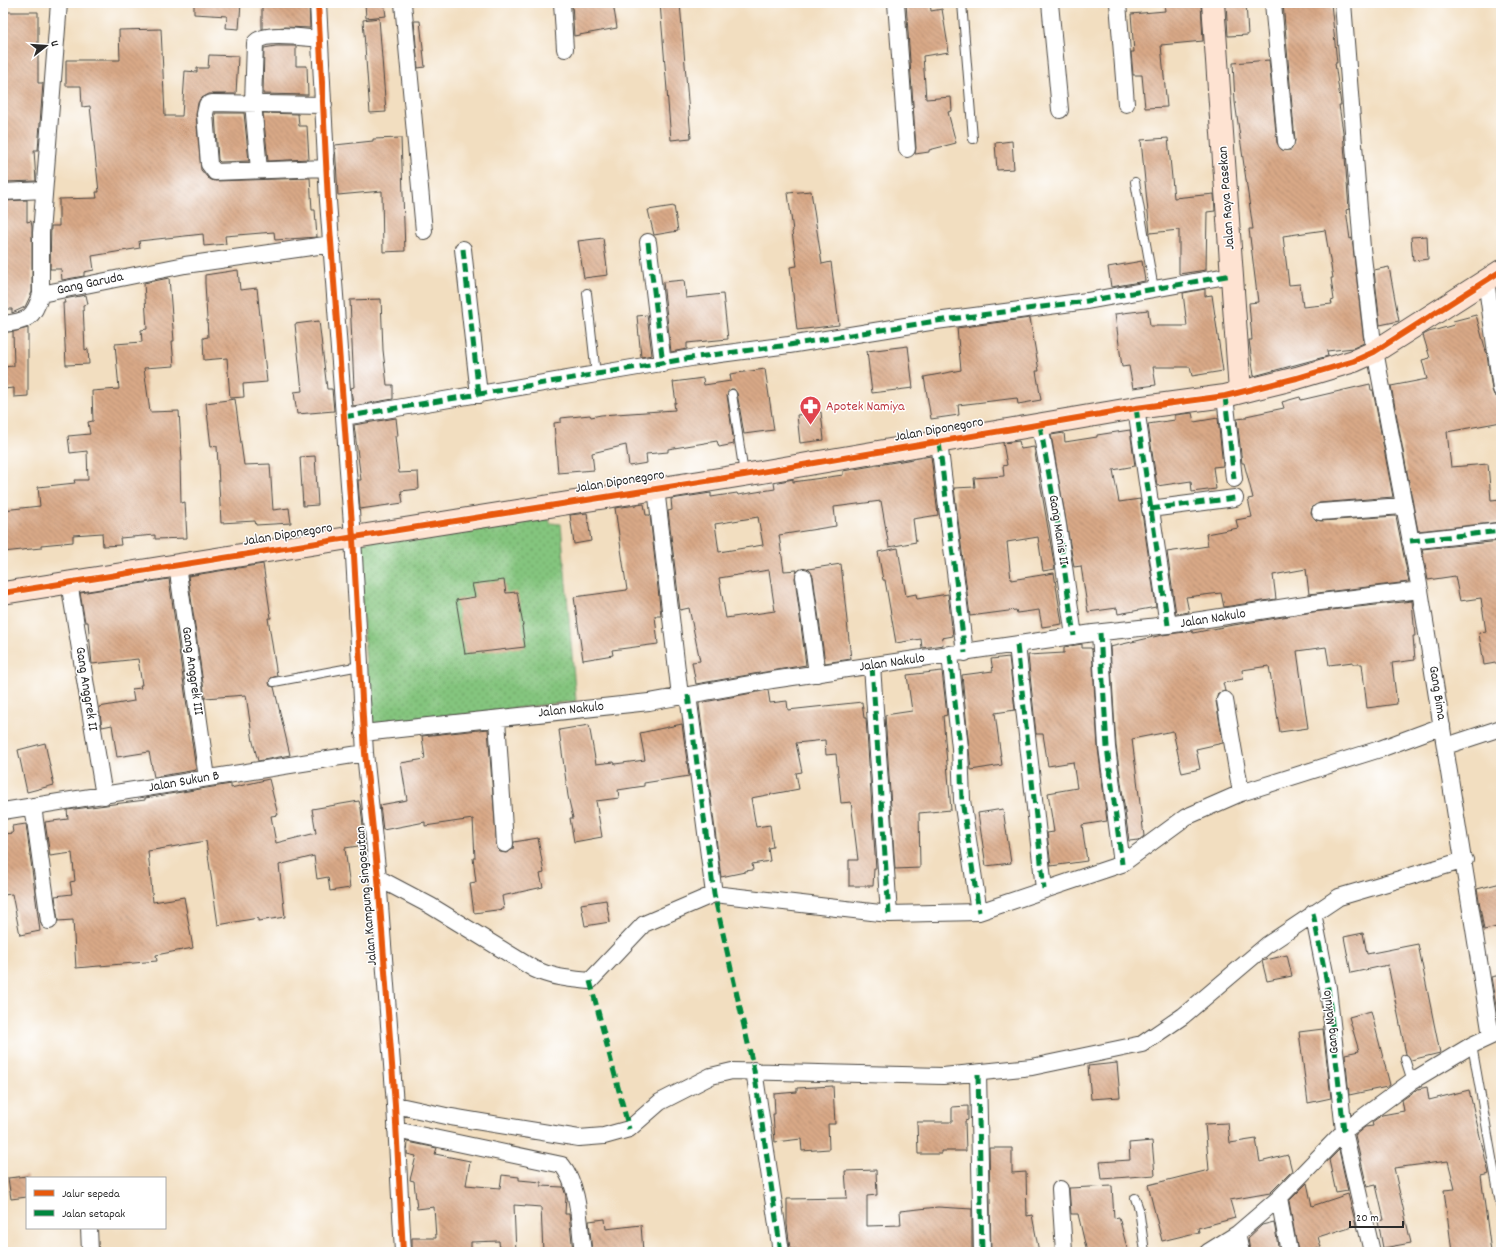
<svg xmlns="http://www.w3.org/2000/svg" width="1504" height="1255" font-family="Dekko,sans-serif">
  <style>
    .grass { fill: url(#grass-dots); stroke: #587854 }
    .building { fill: url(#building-back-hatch); fill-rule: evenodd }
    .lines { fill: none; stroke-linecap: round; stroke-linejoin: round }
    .lane-casing { stroke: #494641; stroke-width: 10 }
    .street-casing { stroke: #494641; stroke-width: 18 }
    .secondary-casing { stroke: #494641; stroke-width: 24 }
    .lane { stroke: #fff; stroke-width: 8 }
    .street { stroke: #fff; stroke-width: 16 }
    .secondary { stroke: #fee3d2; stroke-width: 22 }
    .quiet { stroke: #00873e; stroke-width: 5; stroke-dasharray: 10 5; stroke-linecap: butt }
    .cycleway-casing { stroke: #fff; stroke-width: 8 }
    .cycleway { stroke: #e8590c; stroke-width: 6 }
    .labels { text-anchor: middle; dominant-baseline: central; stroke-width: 3; stroke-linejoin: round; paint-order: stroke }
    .street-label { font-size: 14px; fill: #2b2b2b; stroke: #fff }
    .health-label { font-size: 14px; fill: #be3a42; stroke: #fff; text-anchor: start }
  </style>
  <defs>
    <pattern id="grass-dots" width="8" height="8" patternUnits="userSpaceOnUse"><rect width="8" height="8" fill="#84c57e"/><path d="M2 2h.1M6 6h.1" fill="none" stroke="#6ca067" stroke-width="1.8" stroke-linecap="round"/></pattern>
    <pattern id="building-back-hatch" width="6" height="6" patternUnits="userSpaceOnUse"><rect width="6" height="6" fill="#d9a987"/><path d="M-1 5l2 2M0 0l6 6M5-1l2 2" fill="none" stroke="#b08a6f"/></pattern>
  </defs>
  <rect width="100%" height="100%" fill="#fff"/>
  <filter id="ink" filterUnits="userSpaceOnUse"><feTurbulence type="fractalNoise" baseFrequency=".025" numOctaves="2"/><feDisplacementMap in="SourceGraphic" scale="8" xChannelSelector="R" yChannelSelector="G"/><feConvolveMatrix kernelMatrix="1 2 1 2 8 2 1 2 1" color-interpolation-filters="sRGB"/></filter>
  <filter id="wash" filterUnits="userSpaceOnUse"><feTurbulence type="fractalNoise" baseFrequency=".012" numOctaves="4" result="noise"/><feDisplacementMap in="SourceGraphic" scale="16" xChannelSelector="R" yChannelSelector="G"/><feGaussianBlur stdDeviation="0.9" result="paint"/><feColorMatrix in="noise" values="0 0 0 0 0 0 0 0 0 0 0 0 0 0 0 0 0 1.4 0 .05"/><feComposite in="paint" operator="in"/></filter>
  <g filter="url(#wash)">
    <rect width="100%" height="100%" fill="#f2dec0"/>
    <path class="grass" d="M547,512L550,523L561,524L576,701L370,726L358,543Z"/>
    <g id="blocks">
      <path class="building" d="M194,3H241L239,29L226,28L227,16L194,14Z
        M262,3H309L310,28L285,27L262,29Z
        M365,3H384L386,16L366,18Z
        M572,3H613L617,28L574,36Z
        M660,3H680L691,138L671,140Z
        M906,3H930L931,11L942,9L949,52L923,56L926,99L951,97L952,111L948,112L956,143L929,150V152L915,154L916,148Z
        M1164,3H1201L1203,41L1161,45L1167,107L1145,108L1142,75H1133L1131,52H1134L1131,14L1165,11Z
        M1226,3H1246L1248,35L1228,36Z
        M1283,3H1331L1337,63H1335L1341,105H1339L1343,132L1349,209L1346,210L1350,239L1352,238L1364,343L1353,348L1327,351L1328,356L1254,376L1249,340H1252L1249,303L1258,302L1249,229H1253L1235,102L1233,63L1269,60L1277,143L1282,150H1291L1295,141ZM1325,230L1333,278H1331L1334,300L1331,301L1332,304L1303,307L1300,284L1289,285L1283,236Z
        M3,12H38V83H43L38,150H34L36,181L4,182Z
        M379,18L386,112L370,113L363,20Z
        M414,21H420L425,67L418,68Z
        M161,29L165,116H182L185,71L197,72V68H208L209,55L238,56L236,94H209L200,99L198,103L196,115L201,170L208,178L215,181L310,178L312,210H315L317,237L275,240L274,232L225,236L226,244L204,246L203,234L139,241L140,248L92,256L94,270L84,272V276L62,280L61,269H50L51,226H59V199L97,198L96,192H99L90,106L82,107L81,86H66V60H120L119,30Z
        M276,46H296V66H307L308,95L263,94L264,48Z
        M215,113H244L249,161L220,162L218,160Z
        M263,113L298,114L299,126H307L309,159L268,161Z
        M401,138L405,251L383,252L382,191L338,195L335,145L373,141V139Z
        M1168,138L1174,198L1214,194L1215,211L1207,212L1206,270L1179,274V230L1150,233L1141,140Z
        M1012,141L1014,169L997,170L995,143Z
        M811,191L822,264L831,262L839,325L797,330L790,267L797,266L792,232L793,231L788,193Z
        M27,200V222L31,221L32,227V292L25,307L12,313V309H3V201Z
        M674,206L678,231L654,235L648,210Z
        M1427,236L1428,259L1413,261L1411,237Z
        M603,238L608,275L584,278L578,241Z
        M1142,261L1145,281L1111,287L1108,267Z
        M1389,267L1399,321L1380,325L1374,270Z
        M238,270L240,290L257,288L267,382L243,384L244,397L230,398L227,358L204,360L203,338L208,337L205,283V275Z
        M169,278L174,341H172L174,366L144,368L150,412L179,411L182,461H180L181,503L185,502L187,538L155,539V535L120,538L121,545L103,546L102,533L73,535V542L41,545V548L3,552V510L40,506L38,487L75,483L74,480H88L87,451L70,453L68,436L90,434L88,422L93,421L92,391L119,389L115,344L142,342L141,330L147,329L144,283Z
        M684,280L686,298L723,294L728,339L687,343V349L671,352L663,282Z
        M1205,289V296L1212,295L1223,371L1192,376L1190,367H1153L1156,385L1133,388L1129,366L1122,367L1115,314L1148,310L1150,326H1187L1183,293Z
        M86,295L88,304L83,305L85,350L88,349L89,364L66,365L63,303H65L64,299Z
        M381,299L383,350L387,385H393V399L353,406L351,388L354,387L350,300Z
        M647,315L652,355L641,357L637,316Z
        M1476,315L1487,355L1492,390L1494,395L1498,398L1501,422L1447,432L1451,467L1488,464L1491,500L1501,499V522L1418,531L1391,386L1427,379L1422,360L1430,358L1423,335L1429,332L1454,325L1453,321Z
        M1030,318L1039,371H1036L1041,400L1018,404L1017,398L958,405L959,415L931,419L924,377L961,370L957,328Z
        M319,321L327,389H332L334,411L297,414L294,392L302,391L295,324Z
        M28,328V396L14,397V388L3,389V367L14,366L13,332Z
        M908,346L913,388L872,393L867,351Z
        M765,369L774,430L744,434L737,393L734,389H731L727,395L734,444L719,447L717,441L668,449V452L646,454L647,463L629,466L626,445L592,453L594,470L558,473L554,423L561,422V418L590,415L591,417L601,415L675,410L674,403H676L673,382L703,378L704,385L731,381L730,374Z
        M1370,384L1371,390H1373L1393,497L1319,503L1312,508L1311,513L1316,520L1321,521L1396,516L1409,582L1309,594L1306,569L1273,575L1276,599L1224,607L1221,593L1186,597L1189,612L1176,614L1167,552L1208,546L1206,534L1238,528L1236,520L1252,517L1248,499L1253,498L1244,463H1242L1237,419L1246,418V416L1284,408L1282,402L1300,397L1301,400Z
        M235,399L244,465L270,464L273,510L289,508L291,523L256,525L255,521L221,523L217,446L211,447L206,403Z
        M821,412L824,440L800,443L797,415Z
        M1192,413L1194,422L1218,418L1223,466L1213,467L1216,489L1192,492L1191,481L1157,486L1148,424L1175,420V415Z
        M396,418L398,436H395L399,473L418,472L419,489L401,491L403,503L360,509L358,480H361L354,425Z
        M1130,430L1135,466L1113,470L1119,502L1140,499L1156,607L1118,614L1117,608L1088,612L1081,566L1074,567L1051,435L1064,433L1065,442L1097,437V435Z
        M1019,441L1021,449L1034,447L1055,569L1043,571L1038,537L1007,542L1011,580L1054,573L1062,624L1042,627L1039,610L1017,613L1016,610L970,616L954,488L975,487L974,478L1004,476L1003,466L1007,465L1003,443Z
        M315,456L318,505L303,506L300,457Z
        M931,456L938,515L913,519L916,542L889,547L881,501L834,507L836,526L779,535L784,571L797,570L795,578L806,665L696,684L692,662L700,661L689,608L680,610L668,511L672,510L671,499L711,493V497L737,493L738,495L775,489L774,483L793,479V482L843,475V471ZM758,517L763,545L719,552L715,524ZM769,570L775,611L726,618L719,578Z
        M644,504L646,515H650L661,616H655L658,644L612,650L613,655L583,660L574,597L627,590L615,508Z
        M587,513L591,541L574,544L570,515Z
        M1501,541V662L1484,665L1479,633L1486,632L1481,598L1460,601L1455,576L1428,580L1422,549Z
        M898,548L906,596L916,594L917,599L948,594L953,636L942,638L943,645L922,648L921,639L896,643L885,580H883L878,552Z
        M263,564L271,618H268L277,676L271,678L269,683L270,686L274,687L290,755L258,761L253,742L246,695L205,698L188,576Z
        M841,564L851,659L825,663L813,576L808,569Z
        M169,579L196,770L154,777L149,752L117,757L112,725L102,727L99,707L134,701L132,689L141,688L140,685H142L138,659L92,664L88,622H85L80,593Z
        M504,580L506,593L517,592L523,625L522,626L525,647L465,654L456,600L475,597L472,584Z
        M1412,601L1415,636H1413L1415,660L1392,663L1397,704L1367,708L1362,664H1353V662L1329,665L1326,647L1297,651L1308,728L1280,732L1269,666L1242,670L1243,679L1223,683L1225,691L1218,693L1216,701L1223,743L1196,749L1200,769L1182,773L1173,731L1132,739L1144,836L1139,840L1129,841L1116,746L1110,647L1162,635L1192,631L1193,633L1228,626L1313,612Z
        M1082,644V648H1091L1092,650L1098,748L1107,821L1082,825L1087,861L1051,866L1047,833L1054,832L1048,793L1077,788L1073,762L1048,766L1043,734H1036L1028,655L1064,653V647Z
        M1009,657L1015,710L995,713L1002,765L971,770L962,675L993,671L991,659Z
        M942,671L947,715L943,716L951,810L919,813L920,868L895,869L885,715L912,711L907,675Z
        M768,690L770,703L787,701L788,710L862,702L864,718H866L876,869H874L873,886H849V860H858L851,802L841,803L836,754L826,755L825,740L796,743L802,772L796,773L799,789L751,798L756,827L770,825L773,847L768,848L770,861L752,864L753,870L745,871V872L721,877L699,705V703Z
        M682,724L689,776L644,783V786L618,790L619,798L596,801L602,837L574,842L570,818H573L568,796L559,730L589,725L596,764L614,762L615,764L645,760L640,733Z
        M488,729L497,849L500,852L506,853L513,849L514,842L538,838L544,873L540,874L543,887L502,896L504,909L474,913L470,883L476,882L473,858H475L473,819L425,826V822L383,830L380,805L407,800L401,763L425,759L422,736Z
        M45,743L54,785L27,792L18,750Z
        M269,779L278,815L271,816L276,843L316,833L312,809L359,801L361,808L365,845L345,848L350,888L330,891L328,877L317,879L314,856L279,865L285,917L258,921V918L218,925L206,841L148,851L153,902L184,897L193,948L156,955L157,961L76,968L73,920L58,921L55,896L72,894L70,882L75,881L72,853L50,856L45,822L68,819L67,810L145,800V798L231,784V788Z
        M1003,809L1011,863L986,866L978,813Z
        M26,824L40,931L20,935L12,894L3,895V834L13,833L12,826Z
        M1501,883V926L1484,930L1477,889Z
        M606,900L610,922L585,926L581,904Z
        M1363,933L1367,954L1418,944L1440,1053L1411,1060L1406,1054L1388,965L1351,973L1344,937Z
        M1287,955L1292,976L1267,981L1262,961Z
        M1501,975V1023H1499L1491,977Z
        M1371,1011L1390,1085L1387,1087L1349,1095L1345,1054L1359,1051L1349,1017Z
        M1323,1029L1331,1098L1308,1103L1299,1032Z
        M1117,1063L1120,1097L1091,1099L1088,1066Z
        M833,1086L835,1124H828L829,1149L802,1151L801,1139L775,1142L773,1114H775L774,1094L797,1092V1088Z
        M1427,1087L1429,1100L1469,1090L1489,1174L1481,1176L1491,1252H1452L1444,1190L1455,1189L1448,1161L1394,1168L1411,1243L1383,1248L1378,1221L1384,1220L1376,1185L1367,1187L1355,1135L1365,1127L1373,1126L1372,1122L1382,1115L1404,1111L1402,1100L1418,1089Z
        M968,1106V1120L965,1121L966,1151H941V1154H918L917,1122H952V1107Z
        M1228,1123L1230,1143L1256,1139L1260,1162L1288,1155L1292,1171L1270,1193L1230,1200L1235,1218L1198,1228L1199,1232L1162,1241L1148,1185L1209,1170L1205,1124Z
        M1152,1141L1155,1175L1102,1179L1100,1162L1130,1160L1129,1143Z
        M408,1142L437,1148L435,1154L470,1161L466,1185L500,1188L502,1175L519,1177V1180L541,1182V1186L563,1187L566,1196L565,1214H569L573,1252H543L541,1207L514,1205L516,1252H500L499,1241L471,1242V1252H412V1238H436L434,1207L417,1209L414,1181L410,1180L416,1156L407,1154Z
        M989,1148H1012V1173L1026,1172L1027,1216L1032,1215L1039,1252H991Z
        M1339,1150L1348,1191L1336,1193L1329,1160Z
        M876,1170L877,1195L867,1196V1226L901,1225L900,1211L938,1207L972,1209V1252H844L790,1249L787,1224V1199L847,1198L845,1171Z
        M27,1176V1197L11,1199L8,1178Z
        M1307,1183L1312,1206L1348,1194L1356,1225L1318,1237L1321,1247L1298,1252L1289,1201Z
        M1112,1186L1114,1218L1119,1217L1128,1252H1087L1078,1214H1071L1069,1188Z
        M605,1219L606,1229L641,1225L643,1252H592L589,1221Z
        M1274,1222L1279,1252H1250L1248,1238L1262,1225Z"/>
    </g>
  </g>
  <g filter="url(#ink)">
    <use href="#blocks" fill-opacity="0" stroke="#494641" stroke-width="1"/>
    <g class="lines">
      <defs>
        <path id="lane" d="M962,3L973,139
          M1135,182L1154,289
          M587,293L596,375
          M732,394L744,474
          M274,682L360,666
          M1472,1045L1501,1209
          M1405,1059L1412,1081
          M1135,1198L1139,1209L1145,1252"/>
        <path id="street" d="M59,3L41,233V294L185,265L332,244
          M318,3L328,201L353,538L365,753L378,878L395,1105L403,1252
          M403,3L424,231
          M562,3L565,49
          M896,3L907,149
          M1050,3L1060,110
          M1118,3L1126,104
          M1273,3L1286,142
          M1343,3L1362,248L1372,335L1420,590L1491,1036
          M324,105L212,103L207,105L205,114L209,164L215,172L327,168
          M259,170L253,103L255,43C263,31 306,38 320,39
          M3,192L44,190
          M648,242L663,364
          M463,249L479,395
          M1486,280L1501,389
          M3,324C28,321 34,318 41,294
          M1225,396L1234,479
          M1136,408L1168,625
          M344,417L697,357L789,345L936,321L1087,301L1232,275
          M1040,425L1058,525L1074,636
          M939,442L965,653
          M656,488L680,696
          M1150,509L1235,498
          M1320,512L1403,506
          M1410,541L1501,531
          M177,565L207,778
          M804,577L817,674
          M69,582L104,796
          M1100,633L1107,747L1122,864
          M1017,645L1044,889
          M950,655L960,748L962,800L979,912
          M872,666L889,914
          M688,695L714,894
          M1225,700L1241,793
          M497,719L505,844
          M363,733L649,702L772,680L1093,633L1168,625L1312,603L1420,590
          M1446,746L1501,728
          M33,806L49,921
          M3,811L365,753
          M378,878L431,906L534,969C553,978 570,979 590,981L644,924L714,894L889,914L979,912L1122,864L1186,817L1241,793L1380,749L1442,726
          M1313,913L1328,988L1344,1131L1372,1252
          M754,1070L781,1252
          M978,1074L982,1252
          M395,1105L451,1117L579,1138L604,1136L629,1129L660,1102L711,1076L732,1071L943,1076L1032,1067L1142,1044L1183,1016L1267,945L1339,897L1465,860
          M396,1130L562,1165C580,1187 579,1225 583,1252
          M1060,1189L1064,1252
          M1279,1198L1289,1252
          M89,1228L90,1252
          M1237,1234L1241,1252
          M1208,1252L1237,1234L1279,1198L1344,1131L1412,1081L1472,1045L1500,1032"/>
        <path id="secondary" d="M1213,3L1240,392
          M3,593L744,475L1136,408L1225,396L1297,378L1354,361L1374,352L1501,271"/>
      </defs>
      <use href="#lane" class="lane-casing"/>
      <use href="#street" class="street-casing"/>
      <use href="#secondary" class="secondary-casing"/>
      <use href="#lane" class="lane"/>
      <use href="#street" class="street"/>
      <use href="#secondary" class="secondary"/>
      <path class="quiet" d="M648,242L663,364
        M463,249L479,395
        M1225,396L1234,479
        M1136,408L1168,625
        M344,417L697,357L789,345L936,321L1087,301L1232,275
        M1040,425L1058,525L1074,636
        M939,442L965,653
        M1150,509L1235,498
        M1410,541L1501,531
        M1100,633L1107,747L1122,864
        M1017,645L1044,889
        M950,655L960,748L962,800L979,912
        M872,666L889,914
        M688,695L714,894L754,1070L781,1252
        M1313,913L1328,988L1344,1131
        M590,981L629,1129
        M978,1074L982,1252"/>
      <defs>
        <path id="cycleway" d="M318,3L328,201L353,538L365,753L378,878L395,1105L403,1252
          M3,593L744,475L1136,408L1225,396L1297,378L1354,361L1374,352L1501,271"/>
      </defs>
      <use href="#cycleway" class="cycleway-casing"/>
      <use href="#cycleway" class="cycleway"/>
    </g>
  </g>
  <defs>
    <symbol id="pharmacy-pin" viewBox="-11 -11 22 30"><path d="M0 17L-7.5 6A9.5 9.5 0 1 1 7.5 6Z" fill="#e0444e" stroke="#fff"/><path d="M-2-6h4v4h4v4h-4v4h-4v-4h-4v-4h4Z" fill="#fff"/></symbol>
  </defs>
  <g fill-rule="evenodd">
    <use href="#pharmacy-pin" x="798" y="394" width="25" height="34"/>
  </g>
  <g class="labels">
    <g class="street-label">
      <text transform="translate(1227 198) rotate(-94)">Jalan Raya Pasekan</text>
      <text transform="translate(90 284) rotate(-12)">Gang Garuda</text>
      <text transform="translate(939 430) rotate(-10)">Jalan Diponegoro</text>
      <text transform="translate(620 482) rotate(-9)">Jalan Diponegoro</text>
      <text transform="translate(1058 530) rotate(81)">Gang Manis II</text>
      <text transform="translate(288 535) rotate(-9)">Jalan Diponegoro</text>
      <text transform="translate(1213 619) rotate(-9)">Jalan Nakulo</text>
      <text transform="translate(892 663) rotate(-8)">Jalan Nakulo</text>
      <text transform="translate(192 671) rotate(82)">Gang Anggrek III</text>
      <text transform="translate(86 689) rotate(81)">Gang Anggrek II</text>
      <text transform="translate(1437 693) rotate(81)">Gang Bima</text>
      <text transform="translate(571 710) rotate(-6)">Jalan Nakulo</text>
      <text transform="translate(184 782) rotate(-10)">Jalan Sukun B</text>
      <text transform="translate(367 896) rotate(-95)">Jalan Kampung Singosutan</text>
      <text transform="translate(1331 1022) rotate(-97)">Gang Nakulo</text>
    </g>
    <g class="health-label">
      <text x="826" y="407">Apotek Namiya</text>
    </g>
  </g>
  <rect width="1504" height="1255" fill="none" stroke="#fff" stroke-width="16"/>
  <rect x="26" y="1177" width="140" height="52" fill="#ffffff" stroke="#aaaaaa"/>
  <rect x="34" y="1190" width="20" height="6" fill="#e8590c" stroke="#aaaaaa"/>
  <text x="62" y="1197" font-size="12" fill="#2b2b2b">Jalur sepeda</text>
  <rect x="34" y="1210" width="20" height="6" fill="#00873e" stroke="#aaaaaa"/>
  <text x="62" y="1217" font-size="12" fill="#2b2b2b">Jalan setapak</text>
  <g transform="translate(46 46) rotate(73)" stroke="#ffffff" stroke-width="3" paint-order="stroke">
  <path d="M0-3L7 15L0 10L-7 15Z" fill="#2b2b2b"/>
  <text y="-6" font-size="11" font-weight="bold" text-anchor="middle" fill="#2b2b2b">U</text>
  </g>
  <path d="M1350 1221v6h53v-6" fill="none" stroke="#2b2b2b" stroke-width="2"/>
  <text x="1356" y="1221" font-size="12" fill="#2b2b2b" stroke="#ffffff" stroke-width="3" paint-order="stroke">20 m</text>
</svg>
